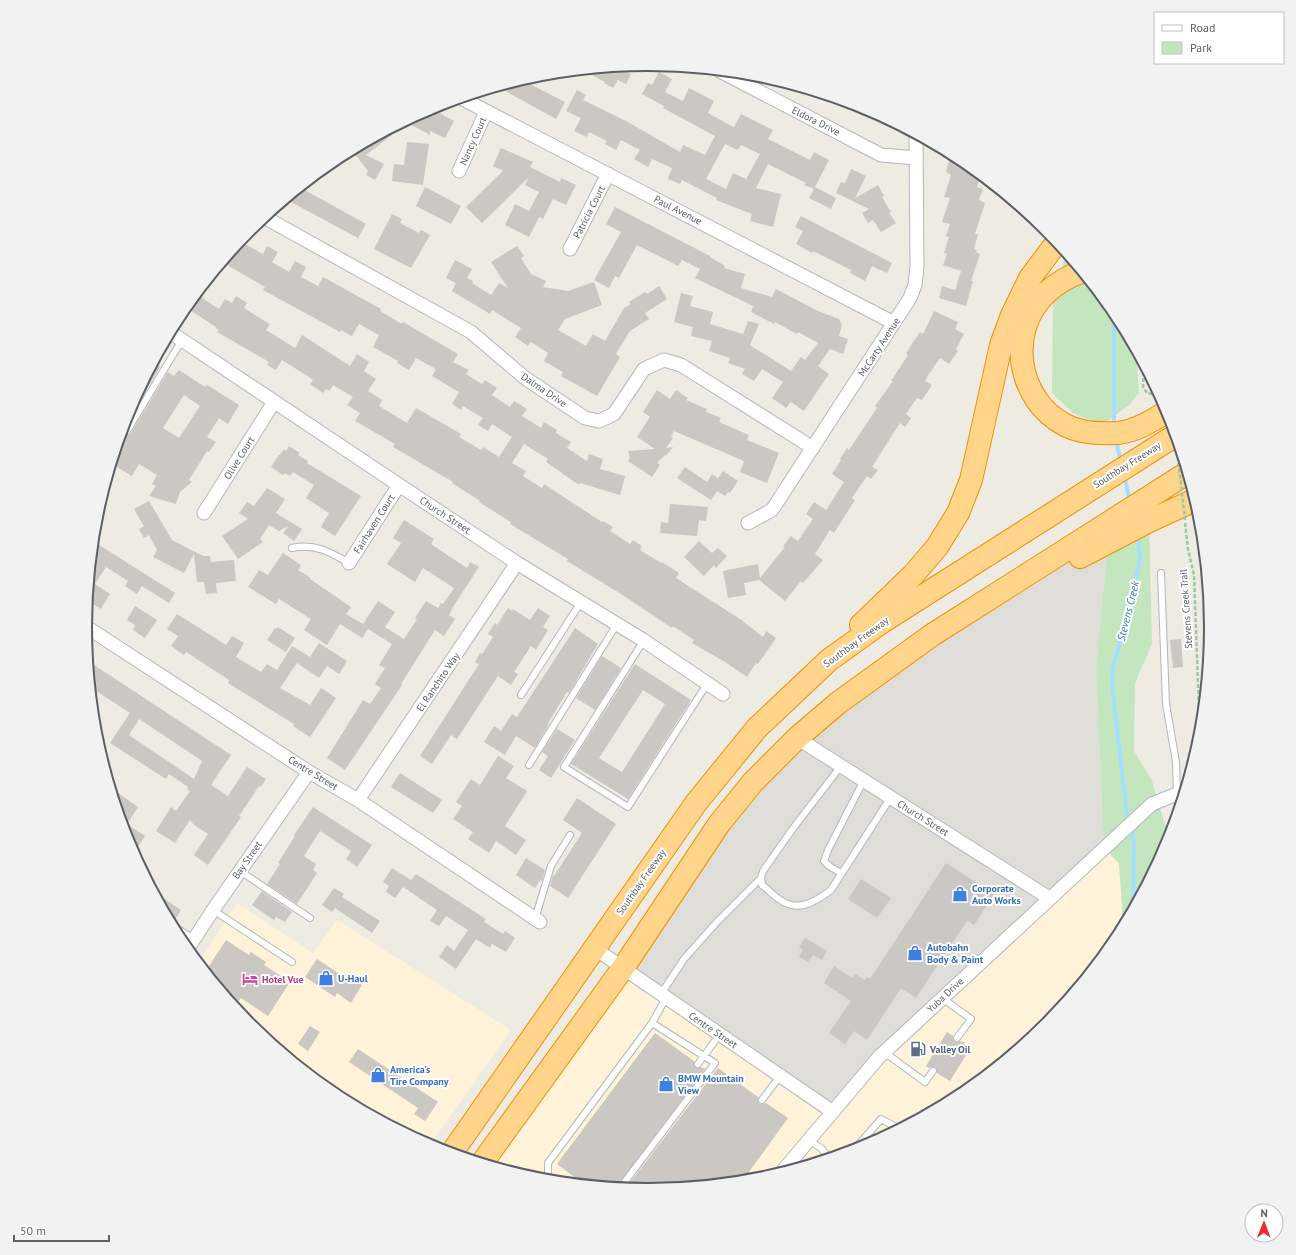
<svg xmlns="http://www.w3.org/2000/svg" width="1296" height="1255" font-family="'PT Sans',sans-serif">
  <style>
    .commercial { fill: #fef2d9 }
    .industrial { fill: #dfddd8 }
    .green { fill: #c3e6bf }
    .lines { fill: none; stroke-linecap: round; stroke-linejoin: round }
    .stream { stroke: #a3e0ff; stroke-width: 4 }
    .building { fill: #cbc7c3; fill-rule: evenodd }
    .lane-casing { stroke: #b4b7bb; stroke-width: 8 }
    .street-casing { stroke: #b4b7bb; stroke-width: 15 }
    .highway-casing { stroke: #f28f00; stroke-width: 24 }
    .path { stroke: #99caa2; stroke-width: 2.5; stroke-dasharray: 4 2; stroke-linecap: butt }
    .lane { stroke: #fff; stroke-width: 6 }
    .street { stroke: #fff; stroke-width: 13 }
    .highway { stroke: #fed58b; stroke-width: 22 }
    .path-bridge { stroke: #99caa2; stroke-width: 2.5; stroke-dasharray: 4 2; stroke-linecap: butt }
    .labels { text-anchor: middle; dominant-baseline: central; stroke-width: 4; stroke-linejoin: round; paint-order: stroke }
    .street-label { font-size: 10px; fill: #5b6064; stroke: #fff }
    .shop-label { font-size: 10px; font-weight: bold; fill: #366cbe; stroke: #fff; text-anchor: start }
    .hotel-label { font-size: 10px; font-weight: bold; fill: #b23c85; stroke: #fff; text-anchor: start }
    .service-label { font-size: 10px; font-weight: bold; fill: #4e5e75; stroke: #fff; text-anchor: start }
    .water-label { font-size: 11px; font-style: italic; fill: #3c7ca9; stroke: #fff }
    .rim { fill: none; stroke: #5b6064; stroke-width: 2 }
  </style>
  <rect width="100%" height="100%" fill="#eeebe3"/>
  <path class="commercial" d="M1104,848L1119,863L1123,922L1122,930L1116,941L1046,1026L961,1096L863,1148L758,1180L648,1191L538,1180L482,1163L623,968L879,1057Z
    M237,903L313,953L337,920L511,1030L432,1142L428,1146L335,1096L249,1026L198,964Z"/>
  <path class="industrial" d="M1108,542L1096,670L1104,848L879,1057L833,1112L623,968L797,738L1034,571Z"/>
  <path class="green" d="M1066,253L1117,315L1136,351L1139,393L1129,405L1102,425L1073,413L1052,393L1053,300Z
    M1149,521L1152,644L1135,683L1134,751L1152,781L1167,831L1168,844L1122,930L1123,922L1119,863L1104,848L1096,670L1108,542Z"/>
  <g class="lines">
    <path class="stream" d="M1114,428V312
      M1116,440L1121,463
      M1124,475L1130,502
      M1133,910L1134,842L1127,815L1112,685L1113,668L1139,566L1140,553L1137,534"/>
  </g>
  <path class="building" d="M632,66L628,73L631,74L626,84L618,80L613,88L604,83L605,82L583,70Z
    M659,72L672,79L665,92L683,101L689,88L714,101L708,113L731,126L734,127L741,114L773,130L768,139L810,160L814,152L829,160L815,187L836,198L831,209L809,198L814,189L804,185L806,183L768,164L756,188L781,194L773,227L750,221L752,214L716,200L717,198L682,180L680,184L668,179L672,168L652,159L648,167L634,159L640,150L621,140L616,150L605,144L607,141L589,132L587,137L574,131L581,118L566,111L577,90L586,95L583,100L626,121L680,152L683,145L705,155L715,136L663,108L664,106L642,94L648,83L652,85ZM725,144L738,150L741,145L760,154L746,179L733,173L726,189L706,179Z
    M522,80L565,102L556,119L498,87Z
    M430,108L454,121L445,138L430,131V135L410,124V119Z
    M389,130L392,135L366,155L384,164L375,180L366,175L368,171L352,150Z
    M407,142L429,144L423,185L392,181L394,164L404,165Z
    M501,148L533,162L530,167L560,182L561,178L576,185L566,205L553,199L543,219L539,217L529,237L505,225L515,204L529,211L539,192L525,185L529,177L482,223L466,207L503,171L493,166Z
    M951,154L961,159L981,175L977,187L983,189L979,200L985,203L975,234H978L974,249L977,250L976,252L980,254L971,281H973L966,306L939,298L942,286L955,290L961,271L943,265L947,254L944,253L949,237L946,236L950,224L942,222L950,198L944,197L951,175L946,172Z
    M851,169L866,176L855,198L878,185L884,196L882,197L891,212L889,213L896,223L881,232L873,220L868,223L862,213L869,209L836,193L841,182L845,183Z
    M425,187L461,206L451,224L416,206Z
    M303,189L366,224L358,238L289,201L293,193L296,191L301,193Z
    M615,207L710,256V257L725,266L724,268L745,274L741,288L772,297L776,289L818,311L839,319L842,325L839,336L848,339L843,354L830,349L818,366L829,374L804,411L791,402L786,408L772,398L783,382L762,369L754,381L742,374L745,369L728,363L730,358L709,351L712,341L691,336L693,327L674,322L681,293L693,296L690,306L713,312L710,324L743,334L748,321L759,324L750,345L791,371L801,357L805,360L818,343L798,332L797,334L775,322L774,324L751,312L753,306L695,278L700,269L682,260L678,266L637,245L619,278L615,276L609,288L594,280L621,232L606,224Z
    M392,214L402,219L400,223L419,233L421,230L430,235L411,268L374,249Z
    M801,216L892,263L887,273L872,266L865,281L850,273L851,270L813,251L812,253L796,244L803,231L795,227Z
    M240,241L263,254L267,246L278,252L272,262L289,272L295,261L306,267L301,277L318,286L323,277L381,309L380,311L402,324L403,322L458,354L453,362L469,370L466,374L482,384L485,380L497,388L492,395L510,407L514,401L527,409L522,416L541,428L544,422L557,430L556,433L571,442L567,448L587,461L589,454L603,459L600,469L625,476L620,495L580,483L579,485L546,462L548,459L524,444L512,463L526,471L523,476L542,488L544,484L602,522L603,521L613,527L610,531L630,544L633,540L642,546L640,550L661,563L662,562L679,573L676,578L740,619L763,637L766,631L776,638L758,664L756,663L747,677L725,662L692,643L694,640L673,626L672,628L621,594L567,561L568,559L510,524L511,522L479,502L480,501L452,483L453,482L393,447L395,444L355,421L360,413L347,405L353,397L333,385L330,391L326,389L323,393L310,384L313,380L309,377L282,360L276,370L267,365L269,362L217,332L219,330L215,328L216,327L185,307L196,294L219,309L225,299L232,303L236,296L247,303L244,308L270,324L266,330L295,348L302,335L350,366L357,354L369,362L364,371L376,379L368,391L382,400L379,406L407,423L416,408L461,434L459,437L481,450L483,447L499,457L512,437L492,424L488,431L478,425L483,418L463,406L461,410L452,404L459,392L432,376L436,369L416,358L409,370L397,363L398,361L373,347L379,335L359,324L352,336L341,330L340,332L263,290L265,287L222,262Z
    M517,246L524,256L521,258L531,274L546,281L543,287L568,291L594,282L602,305L565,319L558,330L586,346L593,334L605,341L624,308L631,304L629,302L645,292L647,294L659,286L667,299L645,313L649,319L630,331L616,354L620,357L597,396L561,376L563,372L544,361L548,353L531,342L528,346L515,337L521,328L492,310L490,314L452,291L456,283L446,278L455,260L472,269L467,278L473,281L472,283L491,295L499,283L508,288L491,262Z
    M934,311L958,322L955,329L964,334L956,349L958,351L949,364L940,358L929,374L925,381L932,385L922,400L917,398L906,414L911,418L905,427L900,423L872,467L878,470L871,479L867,476L852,498L855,500L834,533L830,530L815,554L823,560L803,583L801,581L785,601L759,580L744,583L746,595L728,598L723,571L758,564L760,578L785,547L783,546L791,536L798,541L813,519L806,514L814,502L826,510L844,482L832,474L841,460L840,459L847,448L849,450L877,408L875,406L893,381H891L908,355L906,354L913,342L920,332L923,334Z
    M154,362L160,367L124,427H123L127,412Z
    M179,370L205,387L207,385L239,405L228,424L219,418L207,437L216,442L209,452L207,451L189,480L192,482L180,492L176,504L149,496L156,486L152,484L157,475L139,464L132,476L112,464L120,436L128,435L131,433L168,372L174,376ZM184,395L200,406L179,438L163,428Z
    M657,390L670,399L676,390L688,398L686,400L707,409L706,412L721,418L719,422L749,435L747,440L779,453L767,483L740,472L744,461L674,431L671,437L673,438L666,448L673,447L666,456L665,455L657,463L660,465L652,477L628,461L630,458L628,451L655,449L637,437L650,417L643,412Z
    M289,446L300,453L298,455L308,461L307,463L361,496L335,536L321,527L329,513L306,498L314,485L293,472L290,476L285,473L283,475L271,467L279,455H280L284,449L286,451Z
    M685,467L707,482L712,474L718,478L723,471L738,481L730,493L728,492L725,496L717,491L711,500L677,478Z
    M267,488L285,499L276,513L302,529L294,541L283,533L288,526L279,531L269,525L260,539L263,542L238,559L222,536L248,519L239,513L247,502L254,506Z
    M149,501L172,540L203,556H210L211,562L234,560L236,581L216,583L217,593L206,594L204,582H197L194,554L184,573L153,557L157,550L149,535L144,538L139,529L144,526L134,509Z
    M670,504L708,507L706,521L699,520L697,536L660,533L661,522L668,523Z
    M404,520L434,539L431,544L467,568L470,562L479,567L451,610H452L449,615L455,619L444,636L435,630L401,684L402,685L345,770L327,758L363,700L370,704L381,688L375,684L385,668L379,665L392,644L368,629L362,638L340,624L327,645L304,630L311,619L279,599L276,604L248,587L259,570L268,575L283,553L301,565L298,570L311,578L310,579L351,607L346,614L363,624L378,601L395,612L385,627L404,639L417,619L415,618L426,601L438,608L441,603L443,604L454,588L423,568L415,582L387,564L401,543L393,538Z
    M93,541L175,593L169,603L142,586L137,594L125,586L128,581L106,567L95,584L110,594L101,609L87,600Z
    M699,541L712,553L718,548L727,556L716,568L714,565L704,576L684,557Z
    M135,606L157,620L145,638L133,630L135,625L127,620Z
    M508,608L512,611L513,609L530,620L538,608L550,616L543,627L548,630L536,650L531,646L514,672L518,674L511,685L498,676L457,739L451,735L432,764L420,756L479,664L475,662L480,653L482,654L493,637L488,634L495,623L497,625Z
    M177,614L226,645L232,636L244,643L236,657L261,672L267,664L277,670L292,646L310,657L319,643L347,661L339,674L327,666L319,678L297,663L280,688L310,705L321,688L336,698L310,737L293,726L294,724L228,683L229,680L186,652L184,655L171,646L178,636L167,629Z
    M278,627L295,638L286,652L267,640L275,628L276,629Z
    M575,628L598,644L569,693L567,692L548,723L549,724L535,748L516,736L505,755L484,742L494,726L501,731L512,714L517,717Z
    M1181,639L1183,667L1173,668L1170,640Z
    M602,656L621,668L595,710L576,698Z
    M88,661L231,755L211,785L228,796L247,767L266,779L261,787L259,786L239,816L241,817L208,865L194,855L208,834L194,825L190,820L175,843L156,831L171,807L176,811L190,791L187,789L188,787L169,774L166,779L110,743L130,713L90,687ZM139,719L202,761L194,779L129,735Z
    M635,664L691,700L628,799L571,764ZM643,690L665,704L622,772L599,758Z
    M557,729L575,740L551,778L539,770L548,756L542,752Z
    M498,756L514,766L506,778L527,791L505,826L526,840L516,855L496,841L489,853L468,839L473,832L453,819L462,806L456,802L471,779L480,785Z
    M400,773L442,800L433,813L391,787Z
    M111,788L138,807L127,824L145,836L133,854L127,843Z
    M577,798L616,824L568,898L550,886L553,875L554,876L582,833L563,820Z
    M313,807L372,845L357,867L346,859L351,851L320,831L304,856L316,864L313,870L317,873L297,904L267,884L280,864L278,863L295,836L294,835Z
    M526,858L545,870L542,881L540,880L535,888L516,875Z
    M946,863L994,894L974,925L967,921L916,998L901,988L867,1040L854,1031L845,1044L829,1033L851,1001L824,983L834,966L852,978L855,974L865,980L867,977L870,979Z
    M392,868L411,880L416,874L486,919L484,922L503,934L505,931L515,938L506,952L492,944L490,948L476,939L456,969L439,957L447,945L454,951L468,930L446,916L439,926L430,921L437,910L403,887L395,898L386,892L389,886L383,882Z
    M861,879L891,898L877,918L848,899Z
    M334,888L344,894L342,897L380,921L372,933L335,908L332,912L322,905Z
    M262,891L292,912L285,922L276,917L274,920L252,905Z
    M154,892L181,910L174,922L170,923Z
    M805,938L827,951L822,960L813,955L808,962L799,957L803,950L799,947Z
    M226,940L249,955L251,952L266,962L264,965L290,982L268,1016L241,998L239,1001L225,992L227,989L209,977L205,972Z
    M317,959L350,981L352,979L362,985L351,1003L337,993L335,997L305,977Z
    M310,1026L320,1032L308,1051L298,1044Z
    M947,1032L953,1036V1039L955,1042H958L961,1041L971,1047L950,1081L937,1073V1070L935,1067H932L929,1068L926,1066Z
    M655,1033L694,1061V1065L696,1068H699L701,1067L705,1069L616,1188L585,1185L557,1164Z
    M358,1049L438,1102L425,1121L414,1114L418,1108L349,1062Z
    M718,1068L758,1097V1101L760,1104H763L766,1103L788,1118L744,1179L739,1182L648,1191L625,1189Z"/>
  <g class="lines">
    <defs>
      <path id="lane" d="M121,432L127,431L182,340
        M105,487L106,488
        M292,548C315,543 330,552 349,563
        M1161,573L1166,704L1176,762L1177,794
        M644,640L564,767L628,807L707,684
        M521,695L581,602
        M529,765L617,624
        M841,766L794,827L763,871L761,878L762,885C770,891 778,901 788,904C803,910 819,899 831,890L891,797
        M240,871L310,918
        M841,873L829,866L824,861L828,850L864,780
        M213,910L292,962
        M535,919L551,866L570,835
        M173,926L194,939
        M661,994L684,959L716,923L761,878
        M942,998L971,1019L957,1038
        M247,1023L256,1029
        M884,1052L925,1082L933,1071
        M698,1064L720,1034
        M762,1100L780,1076
        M809,1140L822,1149L829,1159
        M853,1151L881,1119L900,1129
        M555,1182L548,1176V1163L652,1023L666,998
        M620,1188L715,1063L652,1023"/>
      <path id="street" d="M720,71L881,155L916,158
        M461,98L894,323
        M459,171L486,112
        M264,217L471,332L525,378L585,418L599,421L614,414L644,369L664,360L681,365L813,448
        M570,249L608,174
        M170,332L399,485L517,563L643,640L723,694
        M204,513L274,402
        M748,523L772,510L910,298L915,285L917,267L916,135
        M349,563L399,485
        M85,626L309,772L358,800L540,922
        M797,738L1049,898
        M358,800L517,563
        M594,948L833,1112
        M187,950L213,910L309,772
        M781,1173L879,1057L1152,804L1182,792"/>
      <path id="highway" d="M1082,272C1068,276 1057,283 1046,293C1006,331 1017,400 1065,425C1080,433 1102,434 1118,433C1137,431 1153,420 1168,411
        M1080,557L1149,521L1195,500
        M861,625L913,575L937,547L958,513L971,480L1001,345L1012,315L1030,278L1057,242
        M451,1154L696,803L757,728L829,660L882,622L1176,435
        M482,1163L623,968L719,824L753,782L797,738L838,703L932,635L1187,473"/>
    </defs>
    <use href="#lane" class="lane-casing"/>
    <use href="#street" class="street-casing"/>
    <use href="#highway" class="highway-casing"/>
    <path class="path" d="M1144,366L1143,387L1147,393L1152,394L1157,391
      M1185,523L1188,549L1194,575L1200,738"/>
    <use href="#lane" class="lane"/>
    <use href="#street" class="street"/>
    <use href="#highway" class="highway"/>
    <path class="path-bridge" d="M1175,433L1185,520"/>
  </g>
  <defs>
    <symbol id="shop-bare" viewBox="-9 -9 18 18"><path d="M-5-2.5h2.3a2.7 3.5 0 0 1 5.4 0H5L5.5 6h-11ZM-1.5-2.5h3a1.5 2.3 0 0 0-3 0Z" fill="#3f7fe0" stroke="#fff" stroke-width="2.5" paint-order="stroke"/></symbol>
    <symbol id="hotel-bare" viewBox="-9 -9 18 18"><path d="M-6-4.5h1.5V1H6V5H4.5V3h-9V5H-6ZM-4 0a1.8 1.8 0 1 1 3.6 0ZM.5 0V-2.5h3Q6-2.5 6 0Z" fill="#d1479c" stroke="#fff" stroke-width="2.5" paint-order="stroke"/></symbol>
    <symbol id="fuel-bare" viewBox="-9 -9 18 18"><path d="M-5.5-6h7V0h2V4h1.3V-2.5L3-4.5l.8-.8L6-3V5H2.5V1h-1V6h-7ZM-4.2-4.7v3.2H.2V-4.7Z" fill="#5c6f8a" stroke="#fff" stroke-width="2.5" paint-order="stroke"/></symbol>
  </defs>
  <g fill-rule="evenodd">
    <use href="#shop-bare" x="949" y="883" width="22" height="22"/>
    <use href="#shop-bare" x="904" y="942" width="22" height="22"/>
    <use href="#shop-bare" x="315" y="967" width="22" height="22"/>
    <use href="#hotel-bare" x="239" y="968" width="22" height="22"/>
    <use href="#fuel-bare" x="907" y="1038" width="22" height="22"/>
    <use href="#shop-bare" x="367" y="1064" width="22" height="22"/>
    <use href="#shop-bare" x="655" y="1073" width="22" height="22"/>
  </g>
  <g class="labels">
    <g class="street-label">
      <text transform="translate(816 121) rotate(27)">Eldora Drive</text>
      <text transform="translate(473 141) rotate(-66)">Nancy Court</text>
      <text transform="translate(678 210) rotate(27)">Paul Avenue</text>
      <text transform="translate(589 212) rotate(-63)">Patricia Court</text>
      <text transform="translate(879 347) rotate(-57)">McCarty Avenue</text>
      <text transform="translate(544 390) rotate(34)">Dalma Drive</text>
      <text transform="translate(239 458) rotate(-58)">Olive Court</text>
      <text transform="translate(1127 465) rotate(-32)">Southbay Freeway</text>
      <text transform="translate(445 515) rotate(33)">Church Street</text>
      <text transform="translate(374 524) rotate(-58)">Fairhaven Court</text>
      <text transform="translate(1186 609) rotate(-94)">Stevens Creek Trail</text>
      <text transform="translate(856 642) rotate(-36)">Southbay Freeway</text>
      <text transform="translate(438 682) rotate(-56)">El Ranchito Way</text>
      <text transform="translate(313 773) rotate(31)">Centre Street</text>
      <text transform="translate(923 818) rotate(32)">Church Street</text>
      <text transform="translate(247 860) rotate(-55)">Bay Street</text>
      <text transform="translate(641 882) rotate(-55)">Southbay Freeway</text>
      <text transform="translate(945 995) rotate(-43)">Yuba Drive</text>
      <text transform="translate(713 1030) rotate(34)">Centre Street</text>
    </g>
    <g class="shop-label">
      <text x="972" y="888">Corporate<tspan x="972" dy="12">Auto Works</tspan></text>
      <text x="927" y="947">Autobahn<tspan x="927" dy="12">Body &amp; Paint</tspan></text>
      <text x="338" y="978">U-Haul</text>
      <text x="390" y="1069">America's<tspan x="390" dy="12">Tire Company</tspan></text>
      <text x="678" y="1078">BMW Mountain<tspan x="678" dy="12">View</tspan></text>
    </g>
    <g class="hotel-label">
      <text x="262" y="979">Hotel Vue</text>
    </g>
    <g class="service-label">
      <text x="930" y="1049">Valley Oil</text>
    </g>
    <g class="water-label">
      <text transform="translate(1128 611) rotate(-76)">Stevens Creek</text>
    </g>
  </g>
  <path d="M0 0H1296V1255H0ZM92 627a556 556 0 1 1 1112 0a556 556 0 1 1-1112 0Z" fill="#f2f2f3" fill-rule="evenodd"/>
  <path class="rim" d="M92 627a556 556 0 1 1 1112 0a556 556 0 1 1-1112 0Z"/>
  <rect x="1154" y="12" width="130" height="52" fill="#ffffff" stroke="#bdbfc1"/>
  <rect x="1162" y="25" width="20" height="6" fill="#ffffff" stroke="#bdbfc1"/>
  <text x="1190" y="32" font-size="12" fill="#5b6064">Road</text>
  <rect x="1162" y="42" width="20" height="12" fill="#c3e6bf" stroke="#bdbfc1"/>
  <text x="1190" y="52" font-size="12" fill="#5b6064">Park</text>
  <g transform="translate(1264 1223) rotate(1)"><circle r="19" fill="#ffffff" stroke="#bdbfc1"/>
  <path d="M0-3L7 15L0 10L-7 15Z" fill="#eb2d30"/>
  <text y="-6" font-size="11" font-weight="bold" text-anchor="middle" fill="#5b6064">N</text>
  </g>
  <path d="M14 1235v6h95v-6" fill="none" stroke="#5b6064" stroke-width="2"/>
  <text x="20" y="1235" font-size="12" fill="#5b6064" stroke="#ffffff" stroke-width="3" paint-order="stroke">50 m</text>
</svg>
